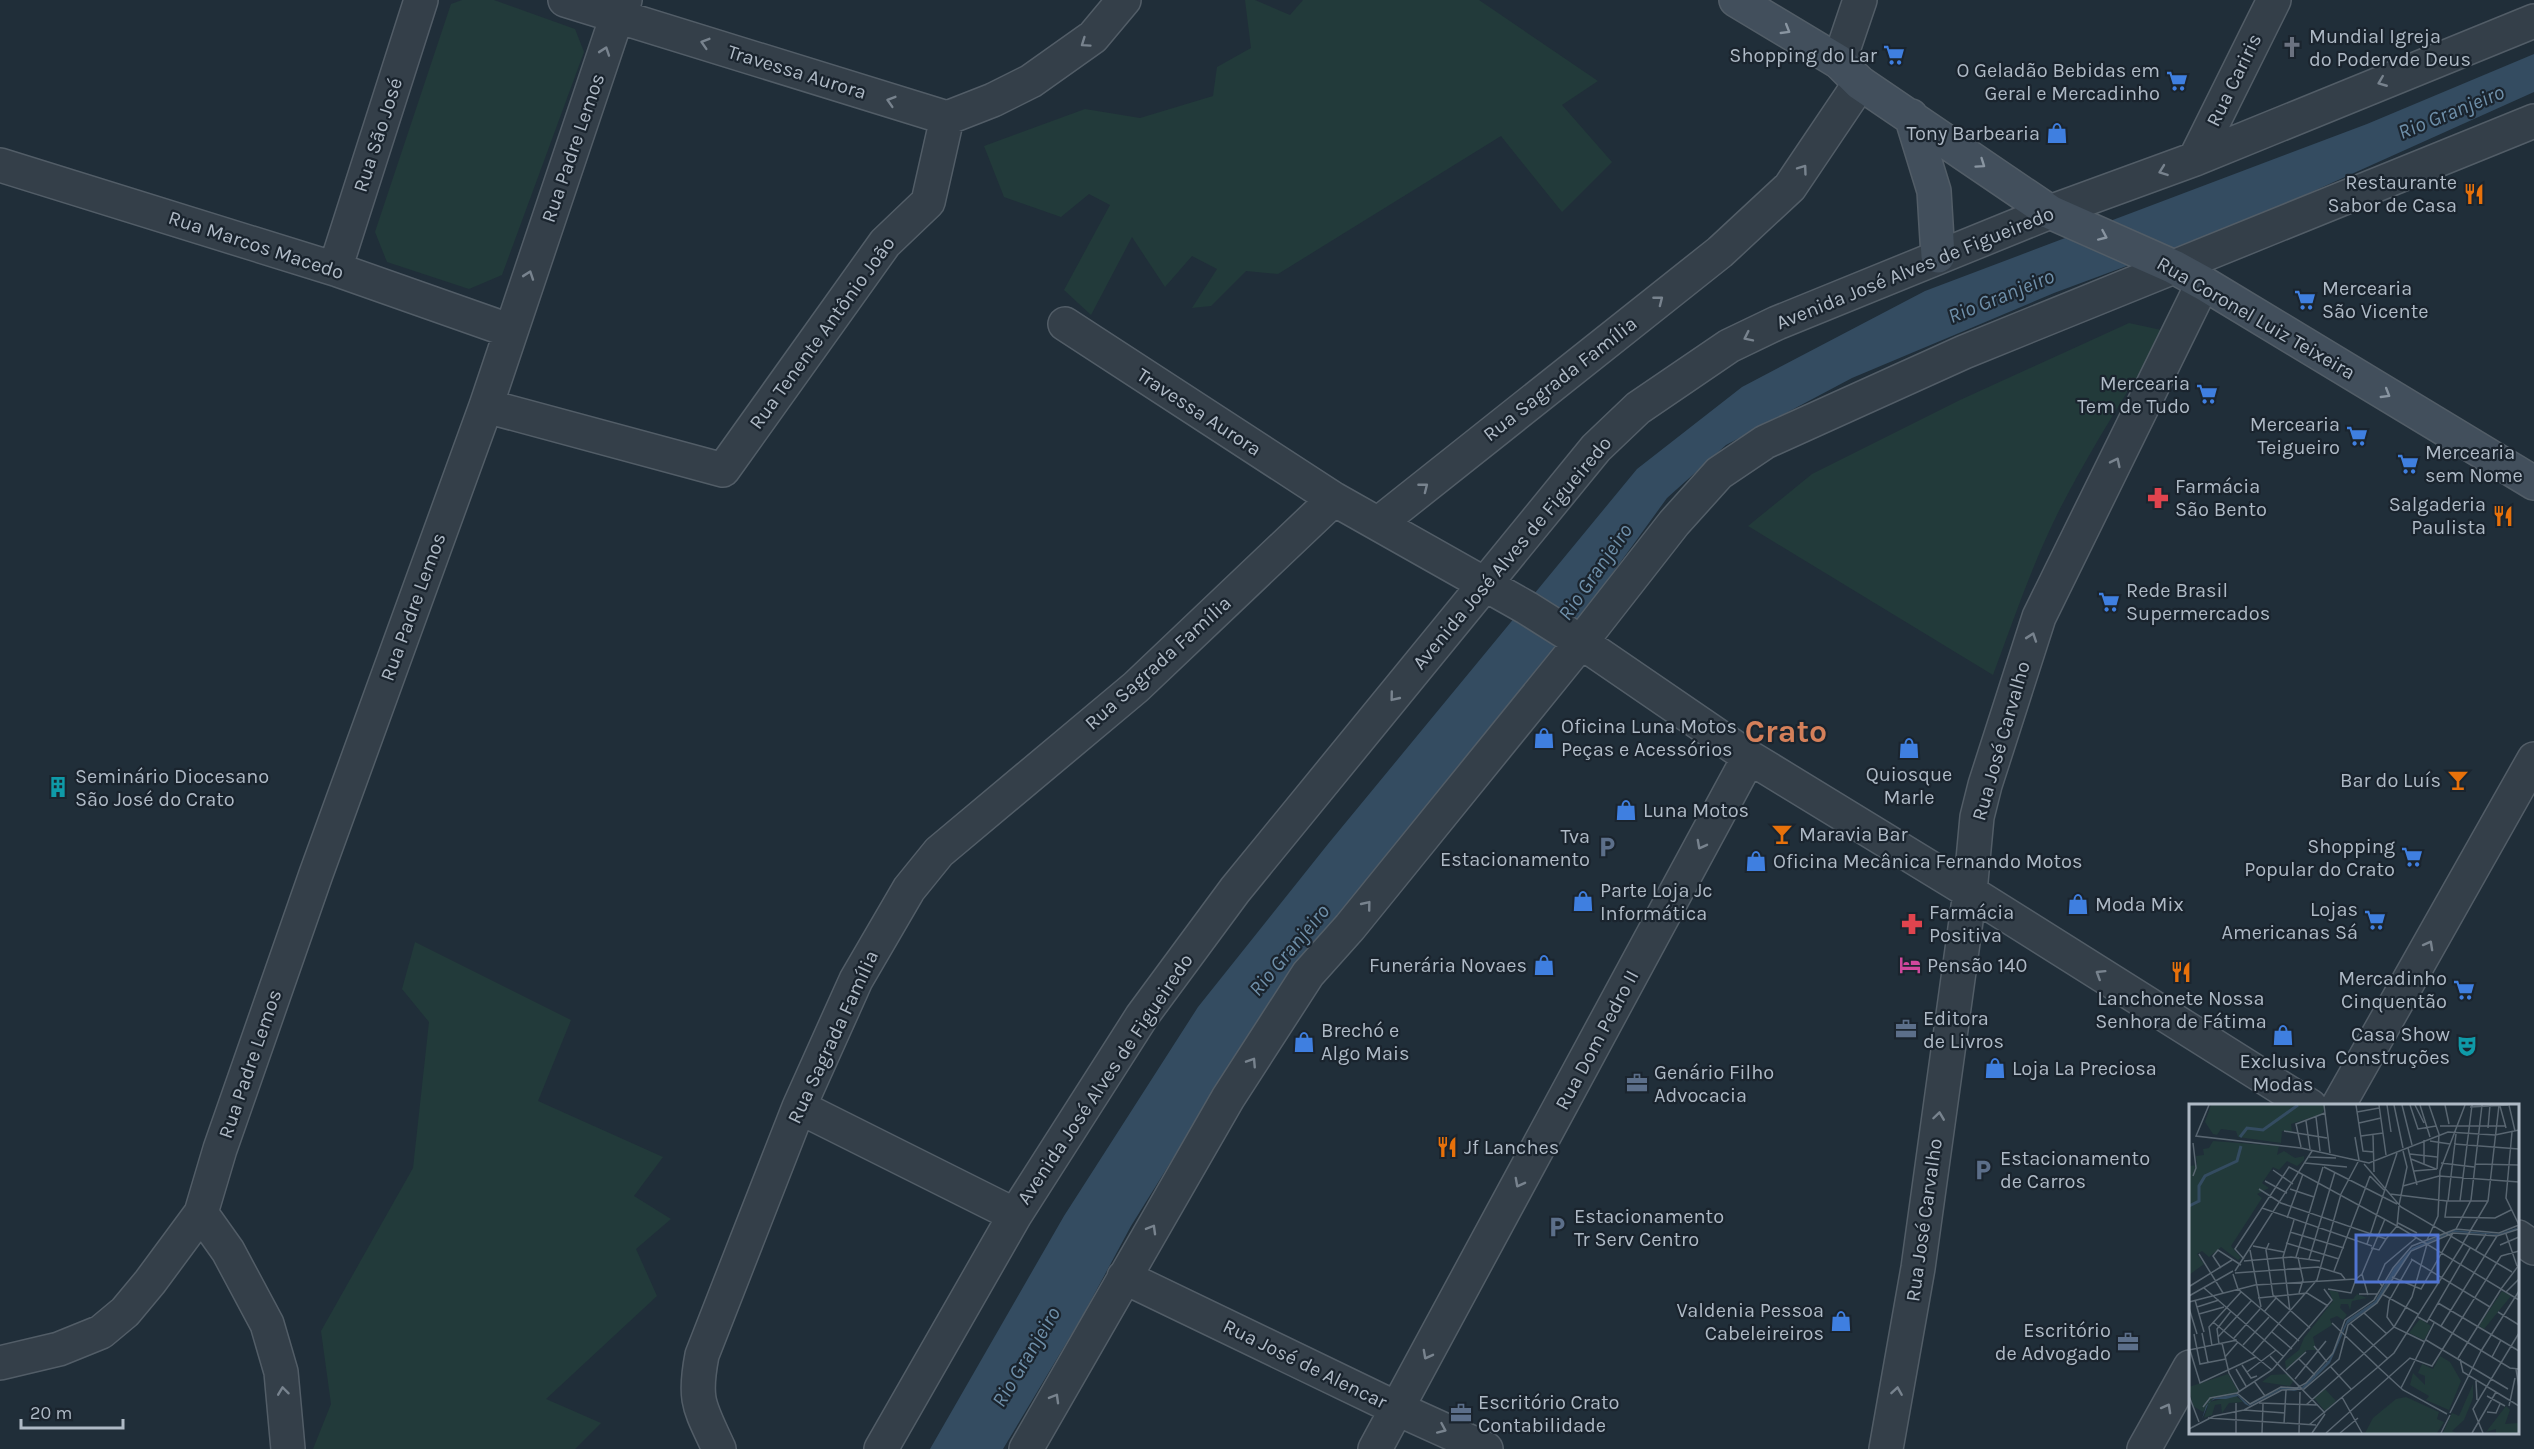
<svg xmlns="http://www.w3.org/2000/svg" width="2534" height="1449" font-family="Karla,sans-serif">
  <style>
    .green { fill: #223a3a }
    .water { fill: #344c61 }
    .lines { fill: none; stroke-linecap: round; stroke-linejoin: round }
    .minor-casing { stroke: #525d67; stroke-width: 36 }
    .secondary-casing { stroke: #525d67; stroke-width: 36 }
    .minor { stroke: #343f49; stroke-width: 33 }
    .secondary { stroke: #424f5c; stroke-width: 33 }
    .oneway { stroke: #8995a1 }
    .oneway2 { stroke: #78838e }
    .labels { text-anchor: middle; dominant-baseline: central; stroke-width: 4.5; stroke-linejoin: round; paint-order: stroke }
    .poi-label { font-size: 20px; fill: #afbac6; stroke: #1a242e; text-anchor: start }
    .street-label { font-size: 20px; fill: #afbac6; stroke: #1a242e }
    .water-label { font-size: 21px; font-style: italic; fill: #6f90aa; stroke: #1a242e }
    .town-label { font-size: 32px; font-weight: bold; fill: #d5805a; stroke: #1a242e }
    .inset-river { fill: none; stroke: #344c61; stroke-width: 3 }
    .inset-road { fill: none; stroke: #596671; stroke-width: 1.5 }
    .view { fill: #5074d2; fill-opacity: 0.15; stroke: #5074d2; stroke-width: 3 }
    .inset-edge { fill: none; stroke: #afbac6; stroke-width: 3 }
  </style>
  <rect width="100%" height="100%" fill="#202e39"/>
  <path class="green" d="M462,0H494L575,29L584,52L502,275L469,289L387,262L375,232L451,4Z
    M1245,0H1255L1290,15L1303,0H1479L1598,81L1562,105L1612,162L1562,212L1501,136L1278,274L1246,271L1211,306L1192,308L1217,269L1192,256L1165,287L1132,237L1091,315L1064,290L1110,205L1089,194L1061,217L1004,197L984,146L1085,109L1140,118L1213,96L1217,67L1251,48Z
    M2129,323L2166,331C2130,387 2095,442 2064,501C2035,556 2015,616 1993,675L1748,526L1812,474L1960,400Z
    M415,942L571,1020L538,1101L663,1157L634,1196L671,1219L636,1249L657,1296L546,1399L601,1423L575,1449H313L331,1404L321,1331L413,1168L429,1022L402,989Z"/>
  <path class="water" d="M2534,54V92L2245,222L2054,293L1852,378L1726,445L1667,498L1577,622L1409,839L1313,944L1247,1039L1131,1226L1083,1315L1003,1449H930L1064,1216L1198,1007L1328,844L1637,469L1742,387L1925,291L2367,124Z"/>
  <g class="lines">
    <defs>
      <path id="minor" d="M565,0L947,118
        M1839,62L1860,0
        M947,118L993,100L1031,81L1093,37L1124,0
        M2195,159L2274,0
        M0,165L335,269L511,331
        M335,269L421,0
        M1065,324L1334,499
        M486,406L723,470L885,243L928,202L947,118
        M1379,523L1720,252L1790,187L1860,83
        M2338,1106L2534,759
        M799,1107L1015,1215
        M201,1213L228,1251L267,1324L281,1372L288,1449
        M2518,1237L2534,1248
        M1124,1277L1398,1409L1486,1449
        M0,1363L59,1349L101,1332L125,1312L150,1282L201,1213L220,1149L316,874L486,406L617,16L625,0
        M719,1449C700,1407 693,1402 702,1355L799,1107L856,980L909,889L939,852L1136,687L1334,499L1527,608L1581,642L1749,757L1970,892L2310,1106
        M881,1449L1015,1215L1142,1016L1235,890L1596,448L1638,408L1729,346L1777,323L2050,212L2195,159L2534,21
        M1026,1449L1228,1098L1308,974L1350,927L1581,642L1674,523L1719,473L1765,442L1964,352L2534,121
        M1375,1449L1749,757
        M1886,1449L1918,1268L1970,892L1977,817L1985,785L2039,617L2203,283
        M2144,1449L2190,1367"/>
      <path id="secondary" d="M1736,0L1839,62L1860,83L2050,212L2174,267L2203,283L2534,483
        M1911,116L1934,191L1938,256"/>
    </defs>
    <use href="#minor" class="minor-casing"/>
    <use href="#secondary" class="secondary-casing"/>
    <use href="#minor" class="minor"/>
    <use href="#secondary" class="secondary"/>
  </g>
  <defs><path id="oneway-chevron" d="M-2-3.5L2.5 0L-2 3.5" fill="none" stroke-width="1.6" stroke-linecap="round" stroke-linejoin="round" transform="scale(1.5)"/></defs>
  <g class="oneway">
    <use href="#oneway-chevron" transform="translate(1786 30) rotate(31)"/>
    <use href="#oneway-chevron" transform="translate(1981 164) rotate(35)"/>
    <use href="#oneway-chevron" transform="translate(2103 236) rotate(24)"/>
    <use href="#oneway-chevron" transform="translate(2386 394) rotate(31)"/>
  </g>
  <g class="oneway2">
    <use href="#oneway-chevron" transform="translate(705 43) rotate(-163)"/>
    <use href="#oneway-chevron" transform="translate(1085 43) rotate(145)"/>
    <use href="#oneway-chevron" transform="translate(605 51) rotate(-71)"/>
    <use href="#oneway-chevron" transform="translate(2382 82) rotate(158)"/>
    <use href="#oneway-chevron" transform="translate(891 101) rotate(-163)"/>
    <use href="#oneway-chevron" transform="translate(1803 169) rotate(-54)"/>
    <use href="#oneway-chevron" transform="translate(2163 171) rotate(160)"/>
    <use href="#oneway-chevron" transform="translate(529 275) rotate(-71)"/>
    <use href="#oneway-chevron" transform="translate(1659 300) rotate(-38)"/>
    <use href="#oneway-chevron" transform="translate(1748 337) rotate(154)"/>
    <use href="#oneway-chevron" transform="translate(2116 462) rotate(-64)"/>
    <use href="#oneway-chevron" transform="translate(1424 487) rotate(-38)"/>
    <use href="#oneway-chevron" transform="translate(2032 637) rotate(-71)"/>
    <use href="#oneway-chevron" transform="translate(1394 697) rotate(129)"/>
    <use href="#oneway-chevron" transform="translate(1701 845) rotate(118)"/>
    <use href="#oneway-chevron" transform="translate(1367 905) rotate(-51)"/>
    <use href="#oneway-chevron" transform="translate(2429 945) rotate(-61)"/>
    <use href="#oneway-chevron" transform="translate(2100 974) rotate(-148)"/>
    <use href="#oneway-chevron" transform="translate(1252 1062) rotate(-57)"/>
    <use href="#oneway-chevron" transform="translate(1939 1116) rotate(-82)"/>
    <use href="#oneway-chevron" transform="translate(1519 1183) rotate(118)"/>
    <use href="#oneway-chevron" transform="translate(1152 1229) rotate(-60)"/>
    <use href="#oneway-chevron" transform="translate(1427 1355) rotate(118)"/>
    <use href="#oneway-chevron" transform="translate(283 1391) rotate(-97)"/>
    <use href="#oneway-chevron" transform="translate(1897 1391) rotate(-81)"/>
    <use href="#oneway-chevron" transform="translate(1055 1398) rotate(-60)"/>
    <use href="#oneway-chevron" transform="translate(2167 1408) rotate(-61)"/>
    <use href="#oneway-chevron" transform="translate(1442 1429) rotate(24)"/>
  </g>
  <defs>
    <symbol id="church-bare" viewBox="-9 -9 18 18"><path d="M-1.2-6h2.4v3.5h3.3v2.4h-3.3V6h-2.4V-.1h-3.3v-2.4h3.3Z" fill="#6b7280" stroke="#1a242e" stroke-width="2.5" paint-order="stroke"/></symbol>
    <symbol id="supermarket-bare" viewBox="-9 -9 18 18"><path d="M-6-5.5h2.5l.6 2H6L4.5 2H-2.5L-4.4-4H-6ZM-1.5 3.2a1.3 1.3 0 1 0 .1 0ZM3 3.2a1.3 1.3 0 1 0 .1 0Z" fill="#3f7fe0" stroke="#1a242e" stroke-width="2.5" paint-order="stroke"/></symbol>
    <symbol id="shop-bare" viewBox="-9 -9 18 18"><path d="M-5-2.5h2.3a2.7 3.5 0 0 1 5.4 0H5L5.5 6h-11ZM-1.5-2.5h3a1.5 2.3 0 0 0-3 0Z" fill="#3f7fe0" stroke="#1a242e" stroke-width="2.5" paint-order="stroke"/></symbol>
    <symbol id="restaurant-bare" viewBox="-9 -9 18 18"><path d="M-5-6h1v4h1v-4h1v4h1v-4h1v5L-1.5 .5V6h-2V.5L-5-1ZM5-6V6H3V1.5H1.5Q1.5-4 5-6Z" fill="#e8710a" stroke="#1a242e" stroke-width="2.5" paint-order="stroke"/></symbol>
    <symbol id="pharmacy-bare" viewBox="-9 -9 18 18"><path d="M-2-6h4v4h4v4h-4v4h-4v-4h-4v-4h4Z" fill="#e0444e" stroke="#1a242e" stroke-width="2.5" paint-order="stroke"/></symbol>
    <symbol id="bar-bare" viewBox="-9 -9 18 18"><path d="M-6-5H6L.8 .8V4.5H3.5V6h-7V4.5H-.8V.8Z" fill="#e8710a" stroke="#1a242e" stroke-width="2.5" paint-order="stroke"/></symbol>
    <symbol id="building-bare" viewBox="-9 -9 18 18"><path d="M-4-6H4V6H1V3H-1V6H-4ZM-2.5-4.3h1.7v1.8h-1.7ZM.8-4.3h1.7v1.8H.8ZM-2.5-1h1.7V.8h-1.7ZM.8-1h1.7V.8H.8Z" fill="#0f9aa8" stroke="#1a242e" stroke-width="2.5" paint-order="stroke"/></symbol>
    <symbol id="parking-bare" viewBox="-9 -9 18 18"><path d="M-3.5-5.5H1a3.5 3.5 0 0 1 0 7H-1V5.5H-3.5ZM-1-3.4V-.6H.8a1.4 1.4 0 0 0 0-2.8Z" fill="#5c6f8a" stroke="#1a242e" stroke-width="2.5" paint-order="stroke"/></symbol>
    <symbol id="hotel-bare" viewBox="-9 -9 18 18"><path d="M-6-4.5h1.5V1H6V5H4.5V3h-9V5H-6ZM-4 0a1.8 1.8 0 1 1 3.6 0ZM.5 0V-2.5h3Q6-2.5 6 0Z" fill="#d1479c" stroke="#1a242e" stroke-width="2.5" paint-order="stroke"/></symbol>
    <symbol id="office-bare" viewBox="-9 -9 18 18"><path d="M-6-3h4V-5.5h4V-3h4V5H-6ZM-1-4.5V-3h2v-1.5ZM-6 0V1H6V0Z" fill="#5c6f8a" stroke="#1a242e" stroke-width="2.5" paint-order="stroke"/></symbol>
    <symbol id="theatre-bare" viewBox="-9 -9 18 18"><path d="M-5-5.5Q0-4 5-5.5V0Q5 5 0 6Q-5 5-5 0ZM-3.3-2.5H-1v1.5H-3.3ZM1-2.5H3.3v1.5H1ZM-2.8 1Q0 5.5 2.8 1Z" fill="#0f9aa8" stroke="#1a242e" stroke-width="2.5" paint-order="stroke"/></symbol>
  </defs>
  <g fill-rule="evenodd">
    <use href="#church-bare" x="2277" y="32" width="30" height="30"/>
    <use href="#supermarket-bare" x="1879" y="40" width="30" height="30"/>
    <use href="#supermarket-bare" x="2162" y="66" width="30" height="30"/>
    <use href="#shop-bare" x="2042" y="118" width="30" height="30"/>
    <use href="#restaurant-bare" x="2459" y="179" width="30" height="30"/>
    <use href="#supermarket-bare" x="2290" y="285" width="30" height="30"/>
    <use href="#supermarket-bare" x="2192" y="379" width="30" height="30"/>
    <use href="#supermarket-bare" x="2342" y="421" width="30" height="30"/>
    <use href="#supermarket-bare" x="2393" y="449" width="30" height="30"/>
    <use href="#pharmacy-bare" x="2143" y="483" width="30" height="30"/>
    <use href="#restaurant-bare" x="2488" y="501" width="30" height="30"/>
    <use href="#supermarket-bare" x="2094" y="587" width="30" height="30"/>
    <use href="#shop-bare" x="1529" y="723" width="30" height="30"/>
    <use href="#shop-bare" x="1894" y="733" width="30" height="30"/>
    <use href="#bar-bare" x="2443" y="765" width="30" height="30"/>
    <use href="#building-bare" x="43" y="772" width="30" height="30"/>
    <use href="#shop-bare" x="1611" y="795" width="30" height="30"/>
    <use href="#bar-bare" x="1767" y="819" width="30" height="30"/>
    <use href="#parking-bare" x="1592" y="832" width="30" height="30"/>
    <use href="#supermarket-bare" x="2397" y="842" width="30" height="30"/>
    <use href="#shop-bare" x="1741" y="846" width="30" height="30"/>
    <use href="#shop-bare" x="1568" y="886" width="30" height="30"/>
    <use href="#shop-bare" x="2063" y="889" width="30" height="30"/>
    <use href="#supermarket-bare" x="2360" y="905" width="30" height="30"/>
    <use href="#pharmacy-bare" x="1897" y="909" width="30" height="30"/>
    <use href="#shop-bare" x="1529" y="950" width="30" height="30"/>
    <use href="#hotel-bare" x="1895" y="950" width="30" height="30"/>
    <use href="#restaurant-bare" x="2166" y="957" width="30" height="30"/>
    <use href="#supermarket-bare" x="2449" y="975" width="30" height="30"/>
    <use href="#office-bare" x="1891" y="1014" width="30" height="30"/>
    <use href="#shop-bare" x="2268" y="1020" width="30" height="30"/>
    <use href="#shop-bare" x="1289" y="1027" width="30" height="30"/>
    <use href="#theatre-bare" x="2452" y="1031" width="30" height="30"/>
    <use href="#shop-bare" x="1980" y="1053" width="30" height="30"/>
    <use href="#office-bare" x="1622" y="1068" width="30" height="30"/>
    <use href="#restaurant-bare" x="1432" y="1132" width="30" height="30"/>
    <use href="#parking-bare" x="1968" y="1155" width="30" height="30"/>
    <use href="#parking-bare" x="1542" y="1212" width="30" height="30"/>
    <use href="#shop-bare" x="1826" y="1306" width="30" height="30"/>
    <use href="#office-bare" x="2113" y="1327" width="30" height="30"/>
    <use href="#office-bare" x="1446" y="1398" width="30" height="30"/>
  </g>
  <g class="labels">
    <g class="poi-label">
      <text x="2309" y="36">Mundial Igreja<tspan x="2309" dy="23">do Podervde Deus</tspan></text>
      <text x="1877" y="55" text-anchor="end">Shopping do Lar</text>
      <text x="2160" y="70" text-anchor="end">O Geladão Bebidas em<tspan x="2160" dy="23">Geral e Mercadinho</tspan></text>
      <text x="2040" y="133" text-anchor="end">Tony Barbearia</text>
      <text x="2457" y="182" text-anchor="end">Restaurante<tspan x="2457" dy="23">Sabor de Casa</tspan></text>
      <text x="2322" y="288">Mercearia<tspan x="2322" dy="23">São Vicente</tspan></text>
      <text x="2190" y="383" text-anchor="end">Mercearia<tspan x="2190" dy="23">Tem de Tudo</tspan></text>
      <text x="2340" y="424" text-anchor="end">Mercearia<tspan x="2340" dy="23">Teigueiro</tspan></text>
      <text x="2425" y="452">Mercearia<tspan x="2425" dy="23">sem Nome</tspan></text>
      <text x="2175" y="486">Farmácia<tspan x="2175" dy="23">São Bento</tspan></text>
      <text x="2486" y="504" text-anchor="end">Salgaderia<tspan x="2486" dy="23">Paulista</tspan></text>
      <text x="2126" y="590">Rede Brasil<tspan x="2126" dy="23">Supermercados</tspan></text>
      <text x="1561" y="726">Oficina Luna Motos<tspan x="1561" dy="23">Peças e Acessórios</tspan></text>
      <text x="1909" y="774" text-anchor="middle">Quiosque<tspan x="1909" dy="23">Marle</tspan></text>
      <text x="75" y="776">Seminário Diocesano<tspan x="75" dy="23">São José do Crato</tspan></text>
      <text x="2441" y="780" text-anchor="end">Bar do Luís</text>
      <text x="1643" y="810">Luna Motos</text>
      <text x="1799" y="834">Maravia Bar</text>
      <text x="1590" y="836" text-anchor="end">Tva<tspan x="1590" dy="23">Estacionamento</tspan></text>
      <text x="2395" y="846" text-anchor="end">Shopping<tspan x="2395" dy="23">Popular do Crato</tspan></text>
      <text x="1773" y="861">Oficina Mecânica Fernando Motos</text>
      <text x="1600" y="890">Parte Loja Jc<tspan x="1600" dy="23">Informática</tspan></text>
      <text x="2095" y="904">Moda Mix</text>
      <text x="2358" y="909" text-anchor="end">Lojas<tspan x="2358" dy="23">Americanas Sá</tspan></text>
      <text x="1929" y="912">Farmácia<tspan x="1929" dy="23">Positiva</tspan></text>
      <text x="1527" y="965" text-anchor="end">Funerária Novaes</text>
      <text x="1927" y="965">Pensão 140</text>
      <text x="2447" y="978" text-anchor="end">Mercadinho<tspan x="2447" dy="23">Cinquentão</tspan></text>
      <text x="2181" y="998" text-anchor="middle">Lanchonete Nossa<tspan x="2181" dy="23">Senhora de Fátima</tspan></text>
      <text x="1923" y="1018">Editora<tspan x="1923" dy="23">de Livros</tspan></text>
      <text x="1321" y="1030">Brechó e<tspan x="1321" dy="23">Algo Mais</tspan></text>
      <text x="2450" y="1034" text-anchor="end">Casa Show<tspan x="2450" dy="23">Construções</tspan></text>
      <text x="2283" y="1061" text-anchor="middle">Exclusiva<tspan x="2283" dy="23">Modas</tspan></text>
      <text x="2012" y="1068">Loja La Preciosa</text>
      <text x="1654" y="1072">Genário Filho<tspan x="1654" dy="23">Advocacia</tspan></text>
      <text x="1464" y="1147">Jf Lanches</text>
      <text x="2000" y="1158">Estacionamento<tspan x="2000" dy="23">de Carros</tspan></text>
      <text x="1574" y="1216">Estacionamento<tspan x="1574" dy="23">Tr Serv Centro</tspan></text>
      <text x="1824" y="1310" text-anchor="end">Valdenia Pessoa<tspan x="1824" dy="23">Cabeleireiros</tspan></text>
      <text x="2111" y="1330" text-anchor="end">Escritório<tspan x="2111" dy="23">de Advogado</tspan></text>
      <text x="1478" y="1402">Escritório Crato<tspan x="1478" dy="23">Contabilidade</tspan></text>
    </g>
    <g class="street-label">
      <text transform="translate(797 72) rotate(17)">Travessa Aurora</text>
      <text transform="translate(2234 80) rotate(-64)">Rua Cariris</text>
      <text transform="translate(378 135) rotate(-72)">Rua São José</text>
      <text transform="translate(573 148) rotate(-71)">Rua Padre Lemos</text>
      <text transform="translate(256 245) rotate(18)">Rua Marcos Macedo</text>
      <text transform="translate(1915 268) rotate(-22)">Avenida José Alves de Figueiredo</text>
      <text transform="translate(2256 318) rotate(30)">Rua Coronel Luiz Teixeira</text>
      <text transform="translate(822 333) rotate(-54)">Rua Tenente Antônio João</text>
      <text transform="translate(1560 379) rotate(-38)">Rua Sagrada Família</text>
      <text transform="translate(1199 412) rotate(33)">Travessa Aurora</text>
      <text transform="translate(1512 553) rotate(-50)">Avenida José Alves de Figueiredo</text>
      <text transform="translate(413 607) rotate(-70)">Rua Padre Lemos</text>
      <text transform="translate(1158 663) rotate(-42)">Rua Sagrada Família</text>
      <text transform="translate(2001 741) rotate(-74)">Rua José Carvalho</text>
      <text transform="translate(833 1037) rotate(-65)">Rua Sagrada Família</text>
      <text transform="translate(1597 1040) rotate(-62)">Rua Dom Pedro II</text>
      <text transform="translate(250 1064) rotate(-71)">Rua Padre Lemos</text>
      <text transform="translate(1105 1079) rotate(-56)">Avenida José Alves de Figueiredo</text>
      <text transform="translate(1924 1220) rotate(-82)">Rua José Carvalho</text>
      <text transform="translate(1305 1364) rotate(26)">Rua José de Alencar</text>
    </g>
    <g class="water-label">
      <text transform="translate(2451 112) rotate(-22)">Rio Granjeiro</text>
      <text transform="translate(2001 296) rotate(-22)">Rio Granjeiro</text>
      <text transform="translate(1595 572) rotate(-55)">Rio Granjeiro</text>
      <text transform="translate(1289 950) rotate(-50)">Rio Granjeiro</text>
      <text transform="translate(1026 1357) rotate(-59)">Rio Granjeiro</text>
    </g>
    <g class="town-label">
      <text x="1786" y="731">Crato</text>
    </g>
  </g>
  <g transform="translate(2189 1104)">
    <rect width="330" height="330" fill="#202e39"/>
    <path d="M22,1H137L133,10L102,20L103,27H93L92,39L49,33L47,27L32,25L28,31L24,30L16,18ZM24,37L90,42L88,51L95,47L106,54L115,52V56L108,62L98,57L90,66L84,63L73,79L80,84L68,90L73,94L42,142L52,154L49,156L32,143L20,153L13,147L8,150L15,160L0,171V62L8,61L7,52L15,51L14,45L20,44ZM140,186L149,188L151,195H164L168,190L178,194L163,197L161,206L159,200H152L151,204L158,211L154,216L148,212L141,215L143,221L124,233L127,246H118L97,265L96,257L110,246L115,234L144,197ZM313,187L322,192L295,225L290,222ZM231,215L242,222L235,236L220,229ZM251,252L261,258L272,277L260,306L237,296L240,292L221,281L224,269L236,281V272L229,269L233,260L244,265ZM39,270L49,287L46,290L24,294L14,308L4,302L0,283ZM99,270L105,276L101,282L73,278L82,271ZM284,280V294L275,316L263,327L267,329H254L263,309L270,312ZM136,285L147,297L136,307L125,294ZM47,292L54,298L40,299L33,309L32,300L26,301L23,311L15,314L20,298ZM217,293L250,308L248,315L255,318L248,329H176L184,314L207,295ZM317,302L321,306L316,320L329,319L330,329H307V325L297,328Z" fill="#223a3a"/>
    <path d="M330,123L326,126L309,131L264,128L223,146L187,200L158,220L141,259L116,284L105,287L93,285L60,302L56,300L49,292L37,295H26L20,298L13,315L17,302L25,294L48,290L60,301L94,283H113L140,256L158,216L186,197L205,164L223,144L265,126L309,130Z" fill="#344c61"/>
    <path class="inset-river" d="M51,33L58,24L74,26L109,1M0,102L10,97V82L16,72L48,57L52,42"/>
    <path class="inset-road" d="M20,1L7,32L112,44L180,59L259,28L306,31L330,26M135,1L141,49M167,1L174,47L185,48M190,1L197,51M198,1L202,28M205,1L214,44M213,1L223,41M221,1L229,25L247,22M226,1L235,19M231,1L241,33M240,1L250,30L248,65M256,1L260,20M320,1L326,27M311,2L317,24M281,3L319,1M168,8L190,4M127,13L131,47M117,17L121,45M170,19L192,14M251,22H316M299,24L301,1M95,27L138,34M323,28L317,94L330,121M184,31L185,68M172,32L194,29M235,36V60M241,37L261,40M4,39L7,64L4,72M265,40L330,45M112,43L107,20L136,9M219,44L228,81M221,50L248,53M120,53L147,54M222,55L247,65M116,59L158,63M252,59L285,63M175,60L212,103L323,168M286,60L330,61M135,63L208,100M84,66L104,80M225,67L248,65M181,72L195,86M76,77L98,89M214,82L250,72L330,78M70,85L92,99L197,135M101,85L125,93M201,90L258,97H299M258,97L256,113L306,114L322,106M259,97L267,30M271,97L283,1M210,101L218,63L214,47M210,102L208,122L312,185L330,161M73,104L183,142M98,114L114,70M209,119L228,129M267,125L282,96L293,1M101,128L155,144M317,130L328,162M238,136L249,112L251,67L276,1M80,139L77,146L84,191L121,224M97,139L150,155M274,139L299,97L310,1M178,140L208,49M311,141L330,133M64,142L95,148M182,144L190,146L197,135M61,146L72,203M286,147L297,130M10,150L34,189M312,152L330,147M107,153L134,63M109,153L114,176L110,189M55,155L46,145L100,63L208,122L197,135M120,155L146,68M222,155L301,203M223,156L200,197L198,213L205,223L236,238M55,157L102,153L131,157M32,164L24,152L29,146L52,161M46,167L123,47M145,167L181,72M46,169L129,163L152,170L156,175M44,170L49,185L110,237M173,170L196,115M173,170L179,191M203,173L232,185L264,129L308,132L330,125M1,182L43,156M193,182L189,176L196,160L227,134M15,184L95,253M139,185L162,189L167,175M317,188L330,175M170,190H189M193,190L229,210M0,192L44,167M69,194L118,189L139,202M6,196L15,228M0,198L66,181L167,175L173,170M249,199L330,247M8,203L30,196M0,204L8,230M101,207L94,153L105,116M75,208L87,194M309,208L330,221M175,209L198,230M10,210L35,203M229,213L238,218L281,144M240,215L321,264L330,265M24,218L83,266M161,219L199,255M252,222L308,132M83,228L103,245M13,229L19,259M5,230L11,260L37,255M29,233L62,197M45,234L71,205M237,236L319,285M33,239L40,269L50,287M30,240L28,225L42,207M54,241L80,213M23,242L20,223L52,188M125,242L138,258M0,243L11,279L67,253M0,246L48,236M292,247L330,187M63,250L128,176L152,90L170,56L166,33M81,252L136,309M36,253L49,238M303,253L312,236M269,254L312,185L330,196M110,255L126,271M271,255L274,268L330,302M53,261L62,274L68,272M141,262L162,285M47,265L57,282M327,265L330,284M97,266L117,248M58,268L87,246M106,275L137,237M65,277L76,292M287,277L288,296M212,284L245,219M48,289L61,300L92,283L108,284L117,279L144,249L156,216L185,196L204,164L223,142L267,125L310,129L330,121M0,292L10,318M298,292L316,302M153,293L173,329M70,299L129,301M117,301L205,223L223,193L238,140M320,302L326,274M14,303L21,294L48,289L83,266L143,196L135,185M55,306L93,286L115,285L150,255L159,221L188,199L222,147L264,129M298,308L307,309L311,300M261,309L292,247M258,310L214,286L189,263L205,249L274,140M19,314L127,321M95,320L97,286M120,321L189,263L143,219M0,325L25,312L55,306L96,309M47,329V299M73,329L74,300M110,329L111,288M123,329L136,310M137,329L221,254L243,262L312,152M151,329L169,314M252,329L261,311M283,329L307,288M294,329L284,305L330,229"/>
    <path class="view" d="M167,131H249V178H167Z"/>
    <rect width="330" height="330" class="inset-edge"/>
  </g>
  <path d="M21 1419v9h102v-9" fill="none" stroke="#afbac6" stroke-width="3"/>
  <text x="30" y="1419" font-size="18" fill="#afbac6" stroke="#1a242e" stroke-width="4.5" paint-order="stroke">20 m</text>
</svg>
